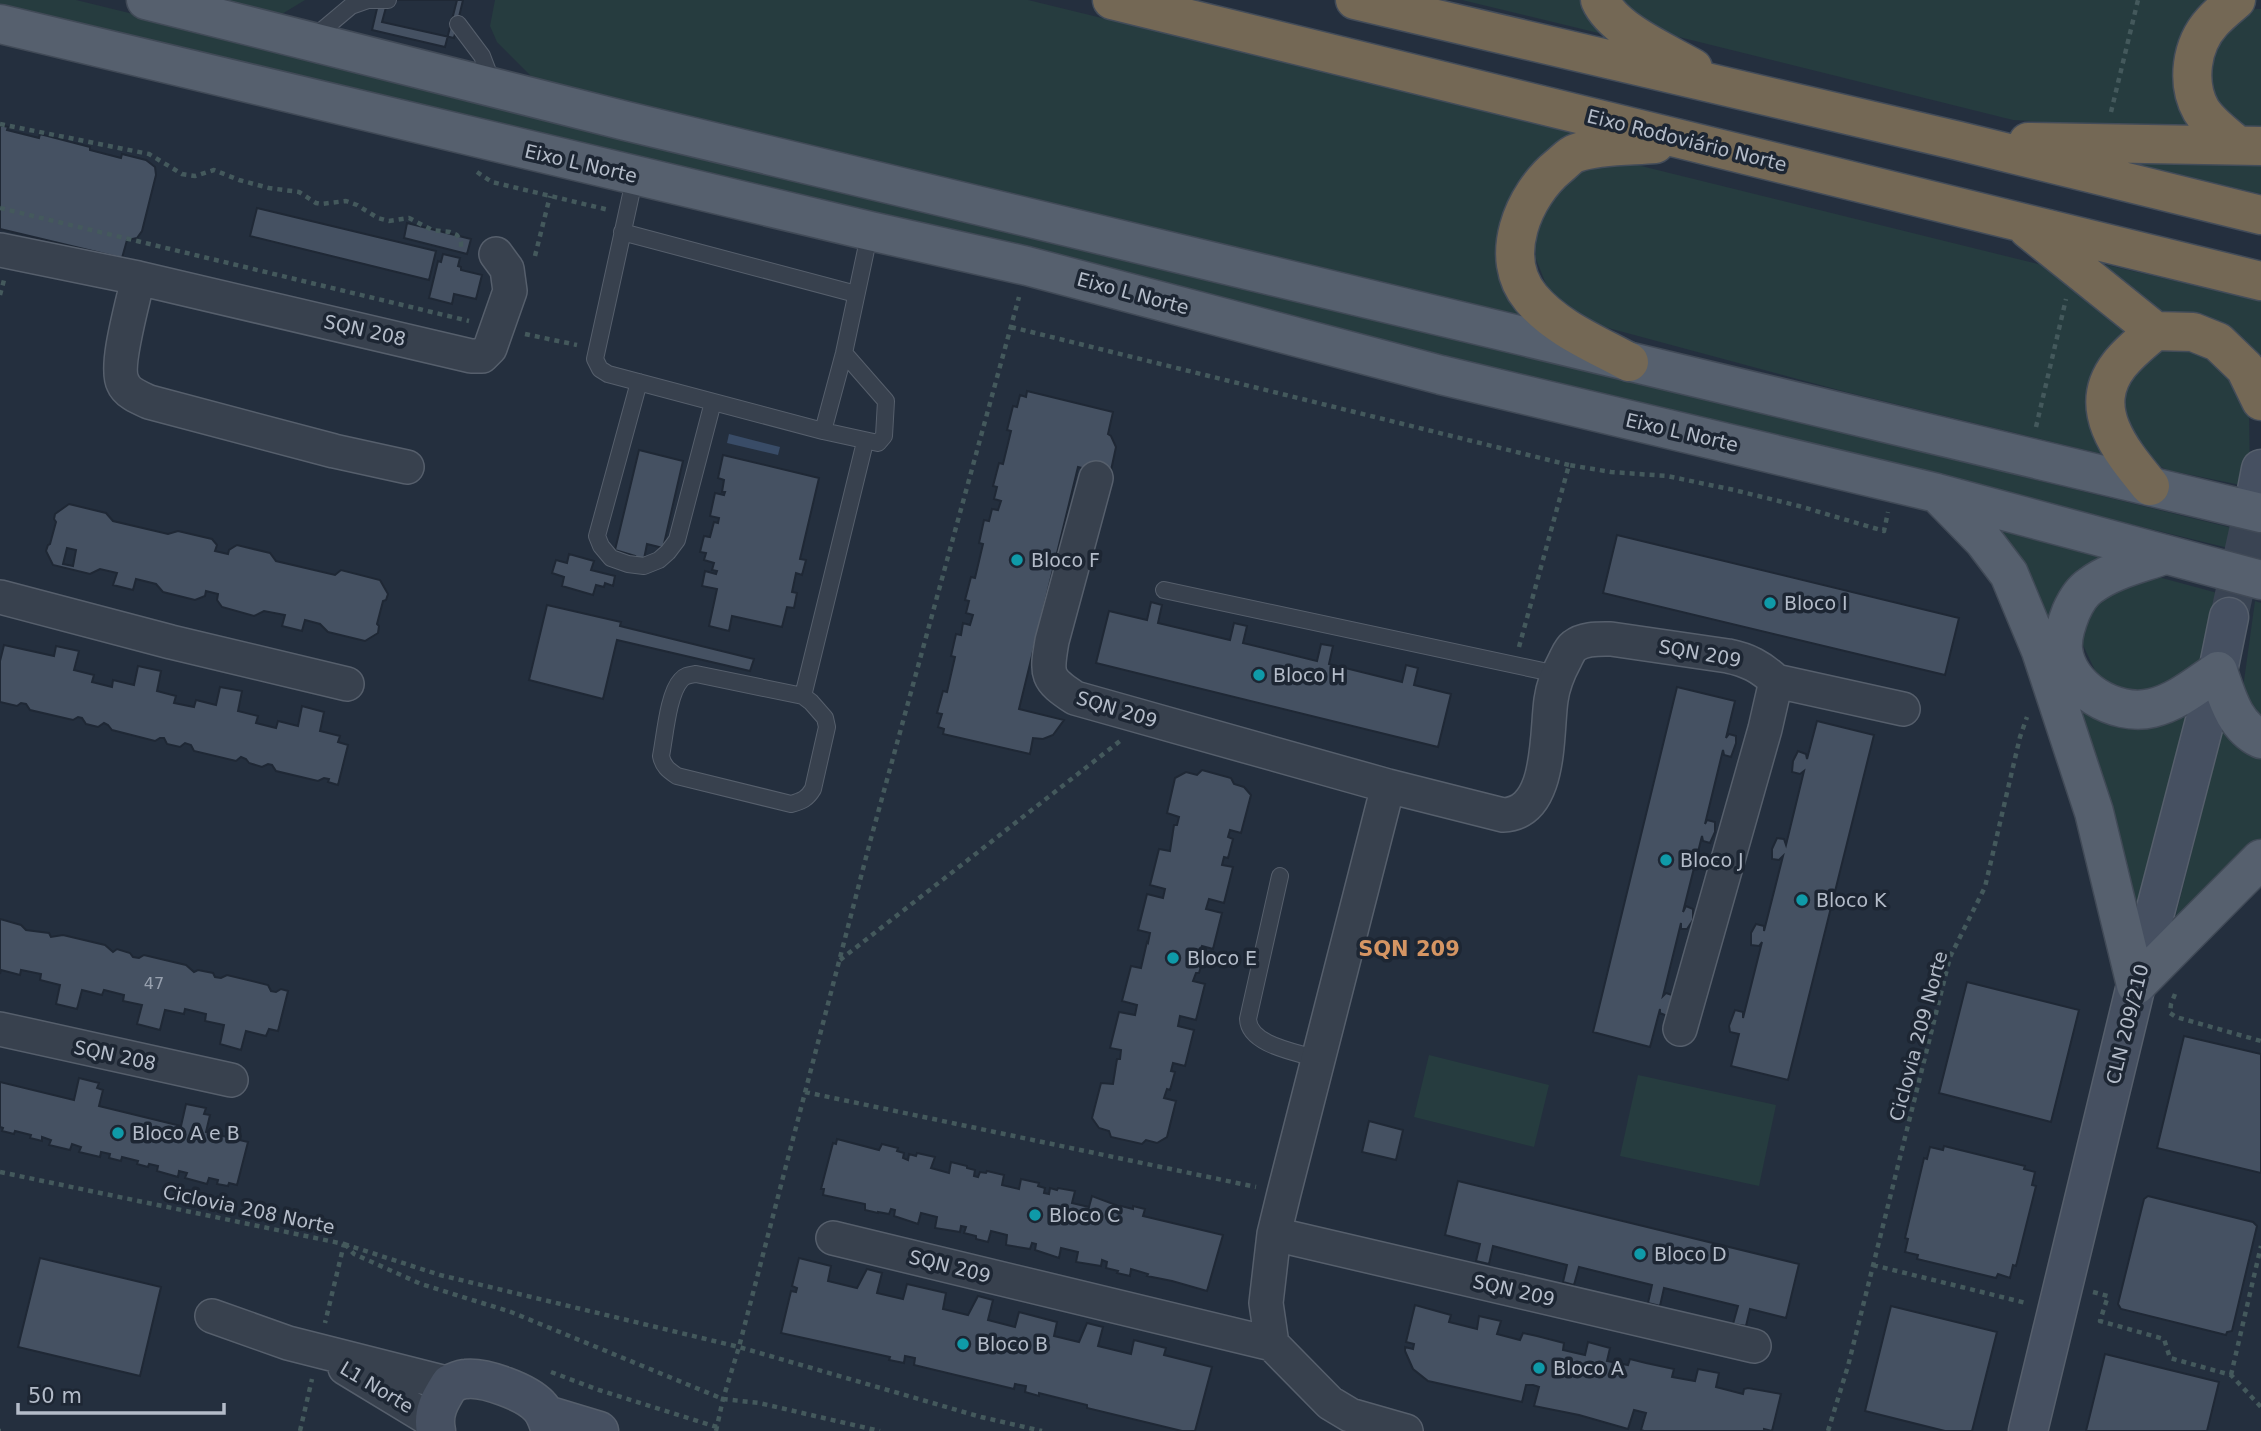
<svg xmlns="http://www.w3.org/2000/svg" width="2261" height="1431" font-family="'DejaVu Sans',sans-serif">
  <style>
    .green { fill: #263c3f }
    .water { fill: #394c67 }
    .building { fill: #455162; stroke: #1f2835; stroke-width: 2; fill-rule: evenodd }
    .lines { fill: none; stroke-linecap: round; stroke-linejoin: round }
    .secondary-tunnel { stroke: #3a4453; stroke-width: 38; stroke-dasharray: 38 19; stroke-linecap: butt }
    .lane-casing { stroke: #565f6c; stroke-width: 18 }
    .street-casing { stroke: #565f6c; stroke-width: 36 }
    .secondary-casing { stroke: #565f6c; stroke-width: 41 }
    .primary-casing { stroke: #414a57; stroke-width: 41 }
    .highway-casing { stroke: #434c59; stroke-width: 41 }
    .path { stroke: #44595c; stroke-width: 4.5; stroke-dasharray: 5 5; stroke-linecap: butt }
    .lane { stroke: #38414e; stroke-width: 16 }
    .street { stroke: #38414e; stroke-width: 33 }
    .secondary { stroke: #465061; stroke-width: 38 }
    .primary { stroke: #56606e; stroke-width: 38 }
    .highway { stroke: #746855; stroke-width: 38 }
    .culture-dot { fill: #0f9aa8; stroke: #1d2633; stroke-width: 2.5 }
    .labels { text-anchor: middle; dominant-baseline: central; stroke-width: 7; stroke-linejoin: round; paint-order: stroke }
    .number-label { font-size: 16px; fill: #98a1af }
    .street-label { font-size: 19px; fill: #b4bcc9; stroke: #1d2633 }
    .poi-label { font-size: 19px; fill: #b4bcc9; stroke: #1d2633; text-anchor: start }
    .neighbourhood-label { font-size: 21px; font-weight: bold; fill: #d59563; stroke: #1d2633 }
  </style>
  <rect width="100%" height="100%" fill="#242f3e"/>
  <path class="green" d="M0,0H76L2261,535V556L0,4Z
    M205,0H305L277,17Z
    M495,0H1028L1586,136L1518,192L1531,318L539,84L497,42L490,26Z
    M1462,0H1585L1615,37Z
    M1619,0H2219L2203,132L2013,120L1679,37L1647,25Z
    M2257,9H2261V136L2223,120L2203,57L2247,11Z
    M2073,150L2261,159V194Z
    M1625,162L2058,269L2140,332L2122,347L2114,457L1846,392L1586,322L1551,297L1536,259L1535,235L1553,193L1586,167Z
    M2094,262L2261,301V364L2137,299Z
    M2208,346L2249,409L2250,487L2167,470L2144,458L2120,409L2125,384L2156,348Z
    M1988,524L2125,556L2093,573L2075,688L2196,703L2140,936Z
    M2134,578H2162L2225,595L2195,673L2148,700L2100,681L2082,643L2085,613Z
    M2255,601L2261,603V722L2243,688Z
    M2227,713L2261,750V849L2168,946Z
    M1429,1055L1549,1085L1534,1147L1414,1117Z
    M1638,1075L1776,1105L1759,1186L1620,1156Z"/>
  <path class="water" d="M729,434L780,447L778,455L727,443Z"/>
  <path class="building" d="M379,0H457L445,47L372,30Z
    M388,0H463L454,38L382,22Z
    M0,125L8,127L7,130L39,138L40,134L90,147V150L121,158L122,154L146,160L155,167L156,175L142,231L137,238L127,240L122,258L0,229Z
    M257,208L436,251L429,280L250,236Z
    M407,223L471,239L467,254L404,238Z
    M443,254L460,258L458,266L461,267V270L482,275L476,299L454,294L452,304L429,298L438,261L441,262Z
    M1027,391L1113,412L1108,434L1111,436L1116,447L1110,475L1078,467L1019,709L1064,720L1053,735L1043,739L1033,738L1030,754L943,734L944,729L938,727L942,714L937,713L943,691L947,692L955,657L951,656L956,634L961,635L963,623L970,625L973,615L966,613L969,601L965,600L971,577L975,578L983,544L979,543L984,520L989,521L992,509L998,510L1001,501L994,499L997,487L993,486L999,463L1003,464L1011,431L1007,430L1013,406L1017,407L1020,395L1026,397Z
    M639,450L683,461L663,548L647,544L644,559H634L635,556L615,550Z
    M723,455L819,478L800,559L806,560L802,575L796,573L792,592L797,593L794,608L787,607L782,627L732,616L729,631L709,626L717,589L702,586L705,571L716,574L717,571L712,570L714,563L704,560L706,553L700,552L704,536L710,537L714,522L718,523L719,518L710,516L715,493L724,495L725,492H722L724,480L718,478Z
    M69,504L106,513L113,521L168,534L178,531L212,539L217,545L215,551L228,554L229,550L237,545L270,553L276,561L335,575L341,570L380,580L388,594L386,600L383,601L377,624L379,626L378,633L365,641L328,632L320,624L305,620L302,631L282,626L285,615L264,611L254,616L222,607L217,600L218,594L206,591L205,596L195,600L163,592L156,584L136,579L133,590L113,585L117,573L100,569L90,574L53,565L46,551L48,545L50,544L56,522L54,519L55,514ZM67,548L76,550L73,566L63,564Z
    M1617,535L1959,618L1945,675L1603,593Z
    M569,554L594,561L591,570L615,576L613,586L605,583L604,587L596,585L593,595L562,586L564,577L552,573L556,560L567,563Z
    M1151,602L1162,605L1158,623L1230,640L1234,623L1247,626L1243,643L1317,661L1321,644L1333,646L1329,664L1402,682L1406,665L1418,668L1414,685L1451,694L1438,747L1096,663L1109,611L1147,620Z
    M547,605L621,622L620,626L754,659L750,671L617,640L603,699L529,680Z
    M4,645L54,656L56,646L79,651L74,670L94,675L92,682L112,687L113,680L134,685L138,666L161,671L157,691L176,696L174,703L194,707L196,700L216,705L220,687L242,691L238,711L258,716L256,723L276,728L278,721L298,726L302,706L324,712L320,731L340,736L338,742L348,745L338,785L328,782L329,779L324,778L318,781L276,771L272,765L268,764L262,767L249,763L246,759L241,757L236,761L194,751L191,745L185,743L180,747L167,744L164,738H160L155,741L112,730L108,725L104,723L98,727L86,724L82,718L78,717L73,720L30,710L26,704L21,703L17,706L0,702V661Z
    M1677,687L1735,701L1726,738L1729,734L1736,736V743L1731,757L1724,755L1723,750L1705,824L1707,820L1715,822V832L1710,843L1703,841L1702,836L1683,912L1686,906L1693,909V920L1687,929H1681V923L1663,996L1666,993L1672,995L1673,1003L1667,1016L1660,1013V1009L1650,1047L1593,1032Z
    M1817,721L1874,735L1788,1080L1731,1066L1739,1034L1730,1032L1729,1026L1735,1010L1743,1012V1018L1762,942L1759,946L1751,945V933L1756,924L1764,926V931L1783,856L1779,860L1772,859V849L1777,838L1784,839L1786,845L1804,771L1800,774L1792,772L1793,761L1798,751L1806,754L1807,759Z
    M1202,770L1231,778L1234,784L1244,787L1251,795L1241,833L1230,830L1228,837L1233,839L1228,858L1224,857L1222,865L1233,867L1224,903L1209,899L1206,909L1222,913L1213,949L1202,946L1199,955L1204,956L1199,973H1196L1193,981L1205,984L1196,1020L1180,1016L1178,1026L1194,1030L1185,1066L1173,1063L1171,1071L1175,1072L1170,1090L1167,1089L1164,1098L1176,1101L1167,1137L1157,1143L1146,1140L1142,1144L1111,1137L1109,1131L1099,1128L1092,1118L1101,1083L1113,1084L1117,1059H1120L1121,1050L1110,1048L1119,1012L1135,1015L1137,1005L1122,1001L1131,966L1141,968L1147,942L1148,943L1150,933L1138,930L1147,894L1163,898L1165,889L1150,885L1159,849L1170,851L1174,825H1177L1179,817L1167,813L1175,778L1186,772L1197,775Z
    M0,919L21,925L26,930L49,933L51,937L63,935L105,945L113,952L117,949L130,953L133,957L139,958L144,955L186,965L194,972L198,970L213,973L215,977L221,978L227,975L268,985L271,991L276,992L281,989L288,991L278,1031L269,1029L266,1036L246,1031L241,1050L220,1044L224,1025L205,1021L206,1014L185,1009L184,1014L165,1010L160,1030L137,1024L142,1005L123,1001L124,995L104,990L102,995L82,990L77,1009L56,1004L60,985L40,980L41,974L21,970L20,975L1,970L0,974Z
    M1967,982L2079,1010L2051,1122L1939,1093Z
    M2184,1036L2261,1054V1173L2157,1148Z
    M79,1078L99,1083L97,1088L103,1090L99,1106L181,1126L186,1104L206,1108L204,1114L210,1115L206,1132L248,1142L237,1185L229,1183L228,1186L217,1184L218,1180L209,1178L207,1184L185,1178L187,1173L179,1171L178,1177L157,1171L158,1166L149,1164L148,1167L137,1164L138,1161L122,1157L121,1161L109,1158L110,1154L101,1152L100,1157L79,1152L81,1147L72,1144L70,1150L49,1145L51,1140L42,1137V1141L30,1138L31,1135L15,1131L14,1134L2,1131L3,1128L0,1127V1082L74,1100Z
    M1369,1121L1403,1130L1396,1160L1362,1152Z
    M837,1139L879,1150L882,1144L898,1148L897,1151L904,1153L903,1158L908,1160L909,1154L916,1156L917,1153L935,1157L931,1168L949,1173L951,1162L967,1166V1168L975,1170L974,1176L978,1177L980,1172L986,1173L987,1171L1004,1175L1002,1185L1019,1189L1021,1179L1039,1183L1038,1186L1045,1188L1044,1193L1049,1194L1050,1188L1057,1190L1058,1188L1075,1191L1072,1203L1089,1207L1092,1196L1116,1205L1114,1210L1119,1212L1121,1206L1133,1209V1206L1145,1209L1143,1216L1223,1235L1207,1291L1172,1281L1147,1276L1148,1274L1131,1269L1130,1276L1117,1273L1118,1271L1106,1268L1107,1262L1102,1260L1101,1266L1076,1262L1078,1252L1061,1248L1059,1258L1035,1250L1036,1244L1032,1243L1030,1249L1006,1245L1007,1235L991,1231L988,1242L976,1239V1236L964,1233L966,1227L961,1226L960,1232L935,1228L937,1217L921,1213L918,1224L894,1216L895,1210L891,1209L889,1214L878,1212V1213L865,1210V1204L823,1195L824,1189H821L833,1143L836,1144Z
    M1944,1146L2025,1166L2024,1169L2035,1172L2032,1185L2036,1186L2016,1266L2013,1265L2010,1278L1998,1274L1996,1278L1917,1259L1918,1255L1905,1252L1908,1239L1905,1238L1924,1158L1927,1159L1930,1147L1943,1150Z
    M1458,1181L1799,1264L1786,1318L1750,1309L1746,1326L1733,1324L1738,1306L1664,1288L1660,1306L1648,1303L1652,1285L1579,1267L1574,1285L1563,1282L1567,1265L1493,1246L1489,1264L1476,1261L1480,1244L1445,1235Z
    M2148,1196L2253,1222L2257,1226L2232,1331L2227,1332L2226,1335L2121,1309L2118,1304L2144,1199Z
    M40,1258L161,1287L140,1376L18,1347Z
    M799,1258L831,1266L828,1281L857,1288L867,1269L882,1273L877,1293L903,1299L907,1284L946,1293L943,1309L968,1315L978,1296L993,1300L988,1320L1015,1327L1019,1312L1057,1322L1054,1336L1079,1342L1087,1323L1103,1327L1098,1346L1131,1354L1134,1340L1166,1348L1164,1355L1212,1367L1195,1431H1182L1087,1408V1405L1039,1393V1396L1025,1392L1026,1386L1015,1384L1014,1389L914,1365L915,1358L905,1356L904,1363L889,1360L890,1357L781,1333L791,1291L796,1292L797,1288L792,1286Z
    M1415,1305L1451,1315L1449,1322L1477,1329L1479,1316L1501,1321L1497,1334L1520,1340L1523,1333L1537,1336L1564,1343L1563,1350L1585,1355L1588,1342L1610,1348L1607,1361L1628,1365L1630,1359L1646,1363L1674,1369L1672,1377L1695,1381L1698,1369L1719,1373L1716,1387L1743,1394L1744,1389L1748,1388L1781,1394L1772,1431L1764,1429V1431H1644L1641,1430L1646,1413L1634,1410L1628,1429L1579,1415L1534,1406L1539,1387L1533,1385H1526L1522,1402L1428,1381L1413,1369L1405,1351V1347L1413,1349L1414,1344L1406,1342Z
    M1891,1306L1997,1332L1972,1431H1945L1865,1411Z
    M2105,1354L2219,1382L2207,1431H2086Z"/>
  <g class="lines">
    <path class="secondary-tunnel" d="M2229,617L2257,490"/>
    <defs>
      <path id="lane" d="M369,0H388
        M458,24L482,56L493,85
        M313,38L351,6L368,0
        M635,176L595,359L600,369L608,374L823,431L878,443L884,436L886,401L844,353
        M622,232L856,294
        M639,382L597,536L601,546L611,558L628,564L644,566L659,560L668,552L677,540L713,402
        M823,431L844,353L870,231
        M1164,590L1557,674
        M696,674L803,696L811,702L825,718L827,727L813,789C807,799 802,801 791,804L677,776C668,770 663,766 661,756C665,736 668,694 681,680C685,675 690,675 696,674Z
        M803,696L865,442
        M1280,876L1248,1019C1249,1045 1296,1052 1318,1059"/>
      <path id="street" d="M0,250L138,278L471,356H482L490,348L510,291L507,269L496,254
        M138,278C134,299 114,366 123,383C127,393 140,398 149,402L334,451L407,467
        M1096,478L1052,641C1046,675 1046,679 1075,698L1388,786L1503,815C1552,813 1546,735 1551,700C1553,685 1558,673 1565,660C1567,656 1570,649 1574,646C1584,638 1599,639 1611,639L1728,656C1748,660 1761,667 1776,681L1765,729L1680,1029
        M0,597L171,642L347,684
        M1776,681L1903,709
        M1388,786L1284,1193L1274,1234L1266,1303L1272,1344L1330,1403L1350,1415L1406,1431
        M0,1029L231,1080
        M1274,1234L1754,1346
        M833,1238L1272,1344
        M212,1316L288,1343L450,1384
        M345,1368L434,1422"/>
      <path id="secondary" d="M2257,490L2261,469
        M546,1415L599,1431
        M436,1431C432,1412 440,1400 450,1384C455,1382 461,1379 466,1379C485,1377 526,1392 539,1406C546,1413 548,1422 551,1431
        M2028,1431L2136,985L2218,671L2229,617"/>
      <path id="primary" d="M146,0L626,121L2261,513
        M0,24L870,231L1027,266L1441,375L1937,493L2261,580
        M1939,495L1984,541L2009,574L2041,651L2094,812L2136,985
        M2164,555C2139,564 2111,570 2090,586C2081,592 2075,603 2071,612C2067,622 2062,638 2063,649C2067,688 2115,717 2152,708C2177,702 2197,685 2218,671C2227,697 2234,726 2261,739
        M2136,985L2261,859"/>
      <path id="highway" d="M1112,0L2261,281
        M1355,0L1959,141L2261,215
        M1600,0C1613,30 1665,52 1693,68
        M2028,142L2261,146
        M2236,144C2224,134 2209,123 2201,110C2186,83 2191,45 2212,22C2219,14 2228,7 2236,0
        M2028,229L2155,331L2193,332L2218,342L2245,368L2261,401
        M1629,362C1596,344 1556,328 1531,298C1497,258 1523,195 1559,166C1564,162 1570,155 1576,153C1597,145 1632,146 1655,144
        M2150,486C2122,452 2085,409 2119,365C2129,352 2143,341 2155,331"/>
    </defs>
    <use href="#lane" class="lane-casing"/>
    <use href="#street" class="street-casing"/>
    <use href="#secondary" class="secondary-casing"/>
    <use href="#primary" class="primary-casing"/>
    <use href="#highway" class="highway-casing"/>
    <path class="path" d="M2111,112L2138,0
      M0,124L149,154L182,174L195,176L214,170L239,180L269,188L299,192L316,203L321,204L346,201L357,205L378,218L389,221L409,218L432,230L450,232L457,235L461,242V249
      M477,172L492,182L609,210
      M0,208L469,321
      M535,256L550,196
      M0,295L4,280
      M1011,327L1569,465
      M525,334L577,345
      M2036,427L2066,299
      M1519,647L1569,465L1611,472L1667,476L1734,490L1799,506L1884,531L1888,512
      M840,960L1120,741
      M2175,994L2171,1004L2170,1013L2176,1017L2261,1041
      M805,1092L1256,1187
      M0,1172L344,1244L325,1323
      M344,1244L440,1275L739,1347L981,1417L1042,1431
      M345,1244L354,1254L421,1284L511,1312L723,1399L759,1403L880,1431
      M1873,1265L2026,1303
      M2093,1292L2108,1296L2100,1321L2164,1339L2170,1358L2231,1375L2261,1407
      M551,1372L599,1390L717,1427
      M2231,1375L2261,1246
      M0,1431H1
      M300,1431L312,1379
      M716,1431L723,1399L739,1347L870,842L1019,297
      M1828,1431L1848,1366L1950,957L1985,887L2020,737L2027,717"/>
    <use href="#lane" class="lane"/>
    <use href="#street" class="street"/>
    <use href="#secondary" class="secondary"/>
    <use href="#primary" class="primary"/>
    <use href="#highway" class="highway"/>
  </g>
  <g class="culture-dot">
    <circle cx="1017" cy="560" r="7"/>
    <circle cx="1770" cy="603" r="7"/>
    <circle cx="1259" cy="675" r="7"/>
    <circle cx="1666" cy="860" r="7"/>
    <circle cx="1802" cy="900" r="7"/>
    <circle cx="1173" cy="958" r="7"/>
    <circle cx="118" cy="1133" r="7"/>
    <circle cx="1035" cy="1215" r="7"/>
    <circle cx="1640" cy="1254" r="7"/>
    <circle cx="963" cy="1344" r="7"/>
    <circle cx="1539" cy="1368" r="7"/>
  </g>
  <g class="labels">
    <g class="number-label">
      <text x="154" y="983">47</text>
    </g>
    <g class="street-label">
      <text transform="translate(1687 140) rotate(14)">Eixo Rodoviário Norte</text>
      <text transform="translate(581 163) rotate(13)">Eixo L Norte</text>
      <text transform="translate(1133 293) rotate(15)">Eixo L Norte</text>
      <text transform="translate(365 330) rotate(13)">SQN 208</text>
      <text transform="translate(1682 432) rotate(13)">Eixo L Norte</text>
      <text transform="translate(1700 653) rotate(10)">SQN 209</text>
      <text transform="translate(1117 709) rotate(17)">SQN 209</text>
      <text transform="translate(2127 1024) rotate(-76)">CLN 209/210</text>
      <text transform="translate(1918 1036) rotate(-75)">Ciclovia 209 Norte</text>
      <text transform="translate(115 1055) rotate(12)">SQN 208</text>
      <text transform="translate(249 1209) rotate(12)">Ciclovia 208 Norte</text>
      <text transform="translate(950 1266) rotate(14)">SQN 209</text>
      <text transform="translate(1514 1290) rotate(13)">SQN 209</text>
      <text transform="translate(377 1387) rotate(31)">L1 Norte</text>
    </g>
    <g class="poi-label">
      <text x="1031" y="560">Bloco F</text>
      <text x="1784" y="603">Bloco I</text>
      <text x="1273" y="675">Bloco H</text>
      <text x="1680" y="860">Bloco J</text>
      <text x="1816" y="900">Bloco K</text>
      <text x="1187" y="958">Bloco E</text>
      <text x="132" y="1133">Bloco A e B</text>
      <text x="1049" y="1215">Bloco C</text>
      <text x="1654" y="1254">Bloco D</text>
      <text x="977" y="1344">Bloco B</text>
      <text x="1553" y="1368">Bloco A</text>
    </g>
    <g class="neighbourhood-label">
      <text x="1409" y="949">SQN 209</text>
    </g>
  </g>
  <path d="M18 1403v10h206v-10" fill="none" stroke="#b4bcc9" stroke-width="3.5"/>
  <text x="28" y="1403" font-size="21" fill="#b4bcc9" stroke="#1d2633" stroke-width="5" paint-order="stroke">50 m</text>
</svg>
